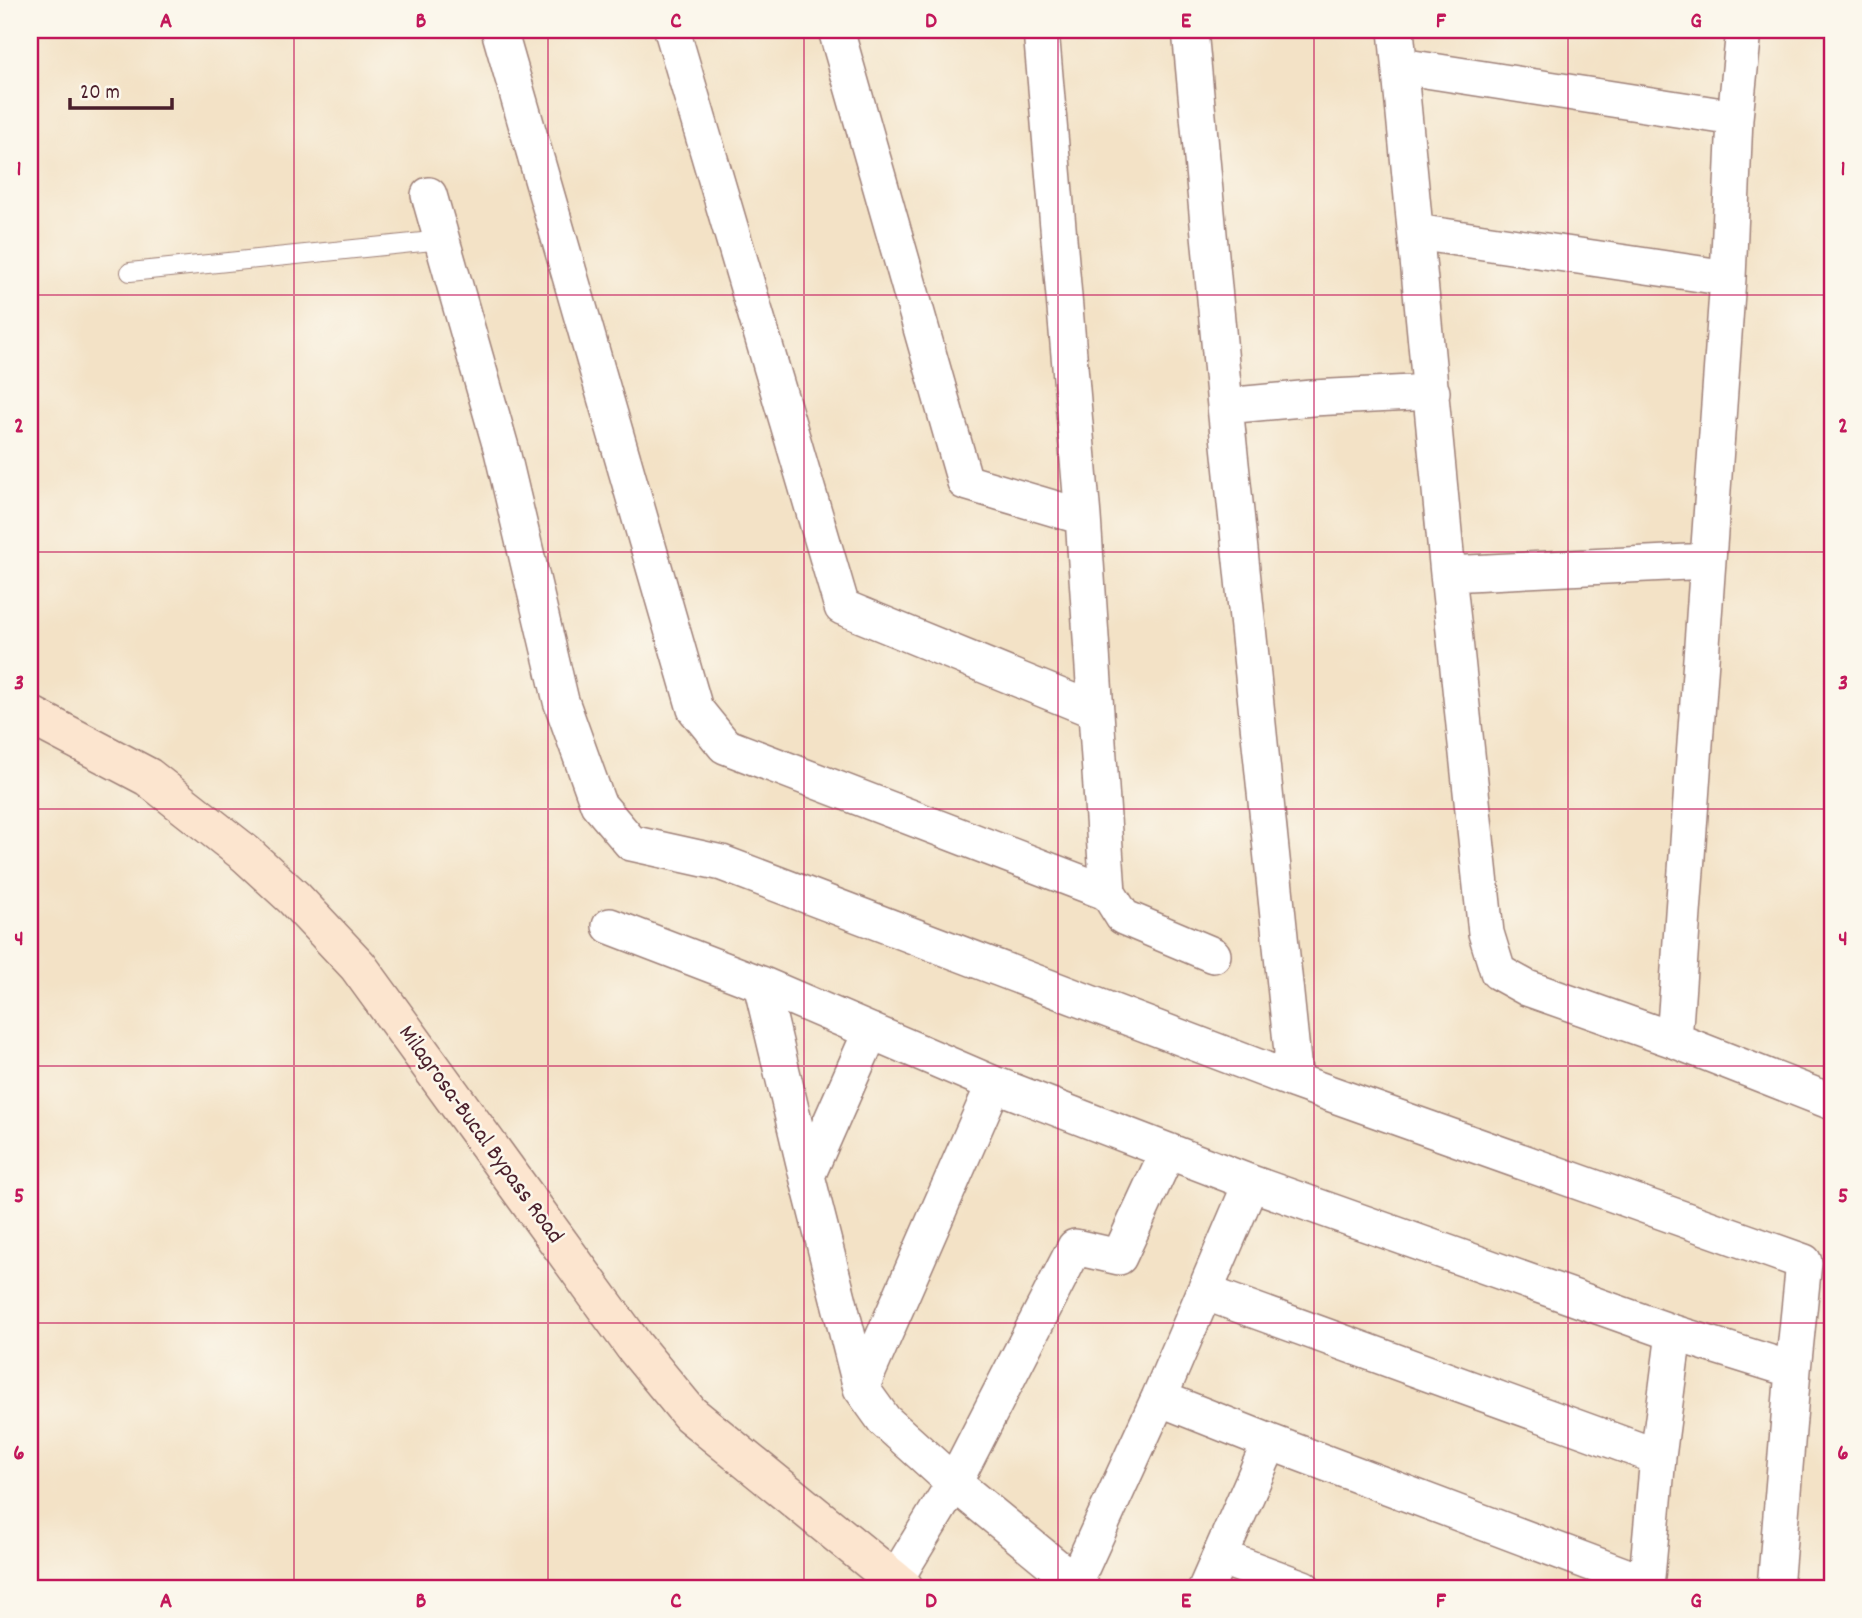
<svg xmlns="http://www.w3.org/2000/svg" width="1862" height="1618" font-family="Dekko,sans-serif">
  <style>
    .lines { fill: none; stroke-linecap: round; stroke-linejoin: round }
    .lane-casing { stroke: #9e8078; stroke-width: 20 }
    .street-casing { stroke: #9e8078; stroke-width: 38 }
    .secondary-casing { stroke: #9e8078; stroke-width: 41 }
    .lane { stroke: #fff; stroke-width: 18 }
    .street { stroke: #fff; stroke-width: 35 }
    .secondary { stroke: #fce5cf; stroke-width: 38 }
    .grid { fill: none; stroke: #c2185b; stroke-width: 2; stroke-opacity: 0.55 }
    .labels { text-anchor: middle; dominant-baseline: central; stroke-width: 5; stroke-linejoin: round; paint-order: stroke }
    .street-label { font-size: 24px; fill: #4a1f2b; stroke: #fbf7ec }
    .neatline { fill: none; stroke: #c2185b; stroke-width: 2.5 }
    .grid-label { font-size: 23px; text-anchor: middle; font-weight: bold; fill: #c2185b }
  </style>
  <rect width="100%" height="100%" fill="#fbf7ec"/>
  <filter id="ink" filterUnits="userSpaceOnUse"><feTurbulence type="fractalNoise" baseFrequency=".0143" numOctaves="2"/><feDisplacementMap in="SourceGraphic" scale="14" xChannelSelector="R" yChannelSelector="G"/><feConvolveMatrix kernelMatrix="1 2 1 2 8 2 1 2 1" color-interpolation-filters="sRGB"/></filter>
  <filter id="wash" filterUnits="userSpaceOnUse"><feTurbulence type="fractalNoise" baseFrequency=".00686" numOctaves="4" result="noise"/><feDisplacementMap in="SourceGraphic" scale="28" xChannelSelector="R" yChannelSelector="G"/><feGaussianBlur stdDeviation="1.57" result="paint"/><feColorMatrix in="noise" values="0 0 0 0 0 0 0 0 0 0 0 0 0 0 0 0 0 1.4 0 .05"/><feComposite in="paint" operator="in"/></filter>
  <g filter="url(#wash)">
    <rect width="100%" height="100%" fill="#f3e2c6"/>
  </g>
  <g filter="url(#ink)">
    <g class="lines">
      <defs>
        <path id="lane" d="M130,272L442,240"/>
        <path id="street" d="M499,30L695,709L725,746L1108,893
          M672,30L842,607L1096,711
          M836,30L965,482L1083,517
          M1041,30L1083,517L1108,893L1123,917L1213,955
          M1190,30L1225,406L1295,1081
          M1396,30L1448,574L1486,933L1498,972L1527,988L1674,1040L1832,1102
          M1400,66L1735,118
          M429,195L502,451L561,701L598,804L631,843L722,863L1295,1081L1804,1262L1793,1370L1775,1588
          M1416,232L1728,278
          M1225,406L1312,398L1432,392
          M1448,574L1708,561
          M610,926L761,984L994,1084L1251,1183L1674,1333L1793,1370
          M761,984L807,1176L861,1388L884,1420L954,1483L1082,1588
          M1674,1040L1728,278L1735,118L1744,30
          M807,1176L871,1031
          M1204,1292L1658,1457
          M861,1388L994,1084
          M1159,1398L1270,1442L1647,1584
          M1220,1557L1303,1588
          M1075,1582L1159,1398L1251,1183
          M892,1588L895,1580L954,1483L1075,1247L1119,1257L1168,1151
          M1206,1588L1270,1442
          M1646,1588L1658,1457L1674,1333"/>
        <path id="secondary" d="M30,715L148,777L246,854L294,898L358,966L634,1346L690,1414L904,1588"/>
      </defs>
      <use href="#lane" class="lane-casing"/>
      <use href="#street" class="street-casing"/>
      <use href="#secondary" class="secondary-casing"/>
      <use href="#lane" class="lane"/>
      <use href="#street" class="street"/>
      <use href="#secondary" class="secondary"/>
    </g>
  </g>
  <path class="grid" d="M294,30V1588M548,30V1588M804,30V1588M1058,30V1588M1314,30V1588M1568,30V1588M30,295H1832M30,552H1832M30,809H1832M30,1066H1832M30,1323H1832"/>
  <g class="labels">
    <g class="street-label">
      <text transform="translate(480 1135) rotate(54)">Milagrosa-Bucal Bypass Road</text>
    </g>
  </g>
  <rect width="1862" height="1618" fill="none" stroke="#fbf7ec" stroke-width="77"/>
  <path d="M70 98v10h102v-10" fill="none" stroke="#4a1f2b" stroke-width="3.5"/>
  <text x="80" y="98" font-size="21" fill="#4a1f2b" stroke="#fbf7ec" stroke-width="5" paint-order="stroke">20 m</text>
  <rect x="38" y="38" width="1786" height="1542" class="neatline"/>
  <g class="grid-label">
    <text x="166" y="27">A</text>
    <text x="421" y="27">B</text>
    <text x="676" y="27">C</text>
    <text x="931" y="27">D</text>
    <text x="1186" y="27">E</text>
    <text x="1441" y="27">F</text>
    <text x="1696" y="27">G</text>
    <text x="19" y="175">1</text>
    <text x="1843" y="175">1</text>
    <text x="19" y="432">2</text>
    <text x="1843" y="432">2</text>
    <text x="19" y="689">3</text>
    <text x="1843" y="689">3</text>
    <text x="19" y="945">4</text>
    <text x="1843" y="945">4</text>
    <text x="19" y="1202">5</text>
    <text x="1843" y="1202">5</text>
    <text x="19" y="1459">6</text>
    <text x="1843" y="1459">6</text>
    <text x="166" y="1607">A</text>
    <text x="421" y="1607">B</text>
    <text x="676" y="1607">C</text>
    <text x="931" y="1607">D</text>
    <text x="1186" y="1607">E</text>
    <text x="1441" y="1607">F</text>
    <text x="1696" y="1607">G</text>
  </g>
</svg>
